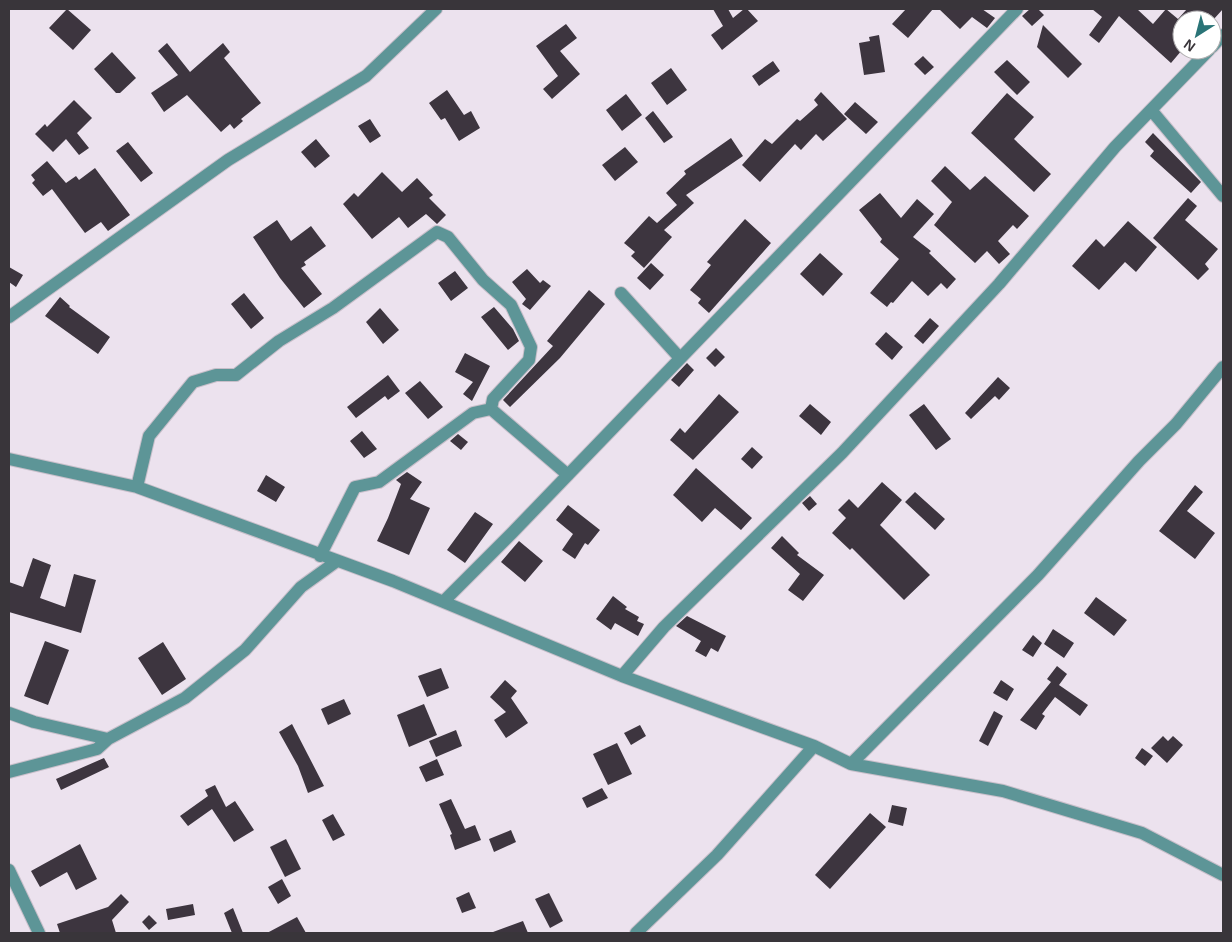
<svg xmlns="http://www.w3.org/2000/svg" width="1232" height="942" font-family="Arial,sans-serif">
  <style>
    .building { fill: #3d353f }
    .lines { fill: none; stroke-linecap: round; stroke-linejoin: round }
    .minor-casing { stroke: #c8bfca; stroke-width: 14 }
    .minor { stroke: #5d9597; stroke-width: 12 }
  </style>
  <rect width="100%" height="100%" fill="#ece2ee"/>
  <path class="building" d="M67,9L91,30L73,50L49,28Z
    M713,9H728L733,18L744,9H747L758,21L722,50L711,35L723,26Z
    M906,9H933L908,38L892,24Z
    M939,9H982L995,18L987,28L972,17L960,29Z
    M1030,9H1038L1044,15L1032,26L1022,16Z
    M1092,9H1137L1153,24L1166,9L1178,19L1187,9H1223L1213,20H1179L1182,23V50L1171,63L1119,16L1099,43L1089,35L1102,17Z
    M566,24L577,38L560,51L580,74L552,99L543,89L558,76L536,46Z
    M1043,25L1082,64L1068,78L1037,47Z
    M879,35L885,72L864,75L859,43L870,41L869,37Z
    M167,43L190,72L223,43L230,52L224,58L261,103L241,119L243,121L234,129L230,124L221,132L187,95L164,112L151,93L178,75L158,51Z
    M112,52L136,78L120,93H116L94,69Z
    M923,56L934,67L925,75L914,64Z
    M1007,60L1030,82L1017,95L994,72Z
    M773,61L780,71L759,86L752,76Z
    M671,68L687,90L667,105L651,83Z
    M447,90L464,115L471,111L480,128L459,141L445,118L441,120L429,103Z
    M821,92L847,119L823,141L816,134L801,150L795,144L760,182L742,165L765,139L772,144L797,119L800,121L818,105L814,100Z
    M1007,93L1034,117L1014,139L1051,174L1034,192L971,133Z
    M626,94L642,115L622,131L606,110Z
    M74,100L92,118L77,133L89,148L79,155L66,139L53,152L35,134L45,124L47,127Z
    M855,102L878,122L866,134L844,114Z
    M653,111L673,137L664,143L645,118Z
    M370,119L381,136L370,143L358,126Z
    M1153,133L1201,182L1191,193L1150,156L1154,151L1145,142Z
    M731,138L743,156L686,195L694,203L664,230L672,237L644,268L631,256L635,252L624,243L649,216L657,223L677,205L666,193L686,174L684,171Z
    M316,139L330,156L315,168L301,152Z
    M128,142L153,173L141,182L116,151Z
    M625,147L638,162L615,181L602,165Z
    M47,161L66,183L76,176L79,180L95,168L130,215L108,231L101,222L85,233L52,189L43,196L32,183L35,180L31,175Z
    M945,166L970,190L985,176L1029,216L1017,229L1013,225L998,241L1010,254L999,264L987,251L975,263L934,225L952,202L931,181Z
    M382,172L402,192L417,178L433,195L429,198L446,215L437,224L426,214L408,228L399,217L372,239L343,204L354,193L358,197Z
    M880,193L901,218L917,199L934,214L913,237L931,251L929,253L956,279L947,289L941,283L928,296L912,281L893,303L891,302L887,307L870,293L899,259L880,242L882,239L859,210Z
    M1188,198L1197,206L1185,220L1218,249L1205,264L1209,269L1198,280L1153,238Z
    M745,219L771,243L709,313L698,303L701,299L690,290L711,265L707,262Z
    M277,220L291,241L311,226L326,246L304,262L306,265L301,268L322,294L304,308L280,278L253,237Z
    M1128,221L1157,247L1136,272L1125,262L1099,290L1072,266L1096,239L1104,247Z
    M820,253L843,274L823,296L800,274Z
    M651,263L664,275L650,290L637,278Z
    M9,267L23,275L16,287L9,282Z
    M527,269L540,283L543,280L551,286L530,310L522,304L526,299L512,282Z
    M455,271L468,288L451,301L438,283Z
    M589,290L605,304L560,358L510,407L503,400L553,346L547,341Z
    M244,293L264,318L251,329L231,304Z
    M60,297L70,306L69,307L110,337L98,354L45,316Z
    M494,307L513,329L519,341L508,350L481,317Z
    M380,308L399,330L383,344L366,322Z
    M930,318L939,326L923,344L914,336Z
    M886,332L903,347L892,360L875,344Z
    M716,348L725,357L715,367L706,358Z
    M465,353L490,366L472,401L463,394L473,382L455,372Z
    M687,363L694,370L679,387L671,380Z
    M388,375L400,391L388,400L385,396L356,418L347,407Z
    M998,377L1010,388L999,400L995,396L971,419L965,413Z
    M420,381L443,407L428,419L405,393Z
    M719,394L739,412L693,460L670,440L680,428L685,433Z
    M810,404L831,422L821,435L799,416Z
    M924,404L951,439L936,450L909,415Z
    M362,431L377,449L364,458L350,441Z
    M458,434L468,442L461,450L450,441Z
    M752,447L763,457L752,469L741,459Z
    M696,468L752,518L741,530L715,508L702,522L673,495Z
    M407,472L422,482L410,499L430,508L409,555L377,541L388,518L401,484L396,480Z
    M266,475L285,487L276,502L257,491Z
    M882,482L902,500L880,525L930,575L904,600L852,548L850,550L832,533L846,518L838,510L849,499L858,508Z
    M1195,485L1203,492L1187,511L1215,533L1195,559L1159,531Z
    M915,492L945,519L935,530L905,502Z
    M810,496L817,504L809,511L802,503Z
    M568,505L600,530L588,545L585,543L575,559L562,550L573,534L556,520Z
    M475,512L493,524L465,563L447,550Z
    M782,536L799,553L797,555L824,575L803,601L788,590L800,574L771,548Z
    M519,541L543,561L525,582L501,562Z
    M33,558L51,565L40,598L65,607L74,574L96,580L81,633L9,612V582L23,587Z
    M613,596L627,607L625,609L639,617L637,621L644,624L638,636L615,623L611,630L596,619Z
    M1096,597L1127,620L1114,636L1084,613Z
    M687,616L726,636L718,652L711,648L706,657L695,651L701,641L676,626Z
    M1053,629L1074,643L1064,658L1044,644Z
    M1033,635L1042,643L1033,657L1022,650Z
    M45,641L69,650L48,705L24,696Z
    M163,642L186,679L162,695L138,658Z
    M1057,666L1067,674L1059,685L1088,705L1080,716L1055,697L1042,714L1045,716L1036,730L1020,720L1051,682L1047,679Z
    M441,668L449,688L427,697L418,676Z
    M505,680L517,691L511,698L528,723L506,738L494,720L506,712L490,697Z
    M1001,680L1014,689L1007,701L993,693Z
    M344,699L351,714L328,725L321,709Z
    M424,704L437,735L409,747L397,715Z
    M994,711L1003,716L988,746L979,741Z
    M292,724L324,786L308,793L298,766L279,732Z
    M640,725L646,736L631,745L624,733Z
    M456,730L462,746L436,757L429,741Z
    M1163,736L1168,741L1173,736L1183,745L1167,763L1151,748Z
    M617,743L632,774L608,785L593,754Z
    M1142,748L1153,756L1145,766L1135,758Z
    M104,758L109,767L61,790L56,779Z
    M437,759L444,775L426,782L419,767Z
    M215,785L226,807L235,801L254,830L234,842L212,809L188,826L180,816L208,796L205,790Z
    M602,788L608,798L587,808L582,798Z
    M451,799L465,829L475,825L481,840L455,850L450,835L452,834L439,804Z
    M892,805L907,808L903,826L888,822Z
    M870,813L886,827L830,889L815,875Z
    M333,814L345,835L333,841L322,820Z
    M511,830L516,842L494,852L489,839Z
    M286,839L301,869L285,877L270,847Z
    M80,844L97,879L76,890L67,872L40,887L31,871Z
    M282,879L291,896L278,904L268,887Z
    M469,892L476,908L462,913L456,898Z
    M549,893L563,921L550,928L535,899Z
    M121,894L129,902L112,920L116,933H60L57,924L108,907Z
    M193,904L195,915L168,920L166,909Z
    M233,908L243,933H232L224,913Z
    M149,915L157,923L149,930L142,922Z
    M297,917L306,933H267Z
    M523,921L528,933H494L493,932Z"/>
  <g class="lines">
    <defs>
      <path id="minor" d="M1212,47L1223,35
        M1152,111L1223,196
        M621,293L679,357
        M9,317L228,160L366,76L436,9
        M9,459L137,487L393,581L622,676L814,746L851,764L1003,791L1142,833L1223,875
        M137,487L149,436L193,382L216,375H236L279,341L333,308L437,232L448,237L483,280L511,305L531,347L529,360L493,399L491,409L568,475
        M320,556L355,487L379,482L473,413L491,409
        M444,601L512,533L1017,9
        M622,676L664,627L842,453L999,284L1115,147L1209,50
        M9,713L34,722L108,739
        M851,764L1038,575L1139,461L1176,424L1223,367
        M9,772L97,749L108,739L185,698L245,650L301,587L337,561
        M9,870L39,933
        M636,933L717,855L814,746"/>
    </defs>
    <use href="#minor" class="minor-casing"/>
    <use href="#minor" class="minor"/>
  </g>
  <rect width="1232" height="942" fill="none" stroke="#39353a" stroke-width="20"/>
  <g transform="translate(1197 35) rotate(216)"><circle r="24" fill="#ffffff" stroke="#b0aeb0"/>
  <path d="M0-4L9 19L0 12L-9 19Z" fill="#2a7477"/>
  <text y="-8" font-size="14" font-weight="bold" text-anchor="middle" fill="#39353a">N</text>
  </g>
</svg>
